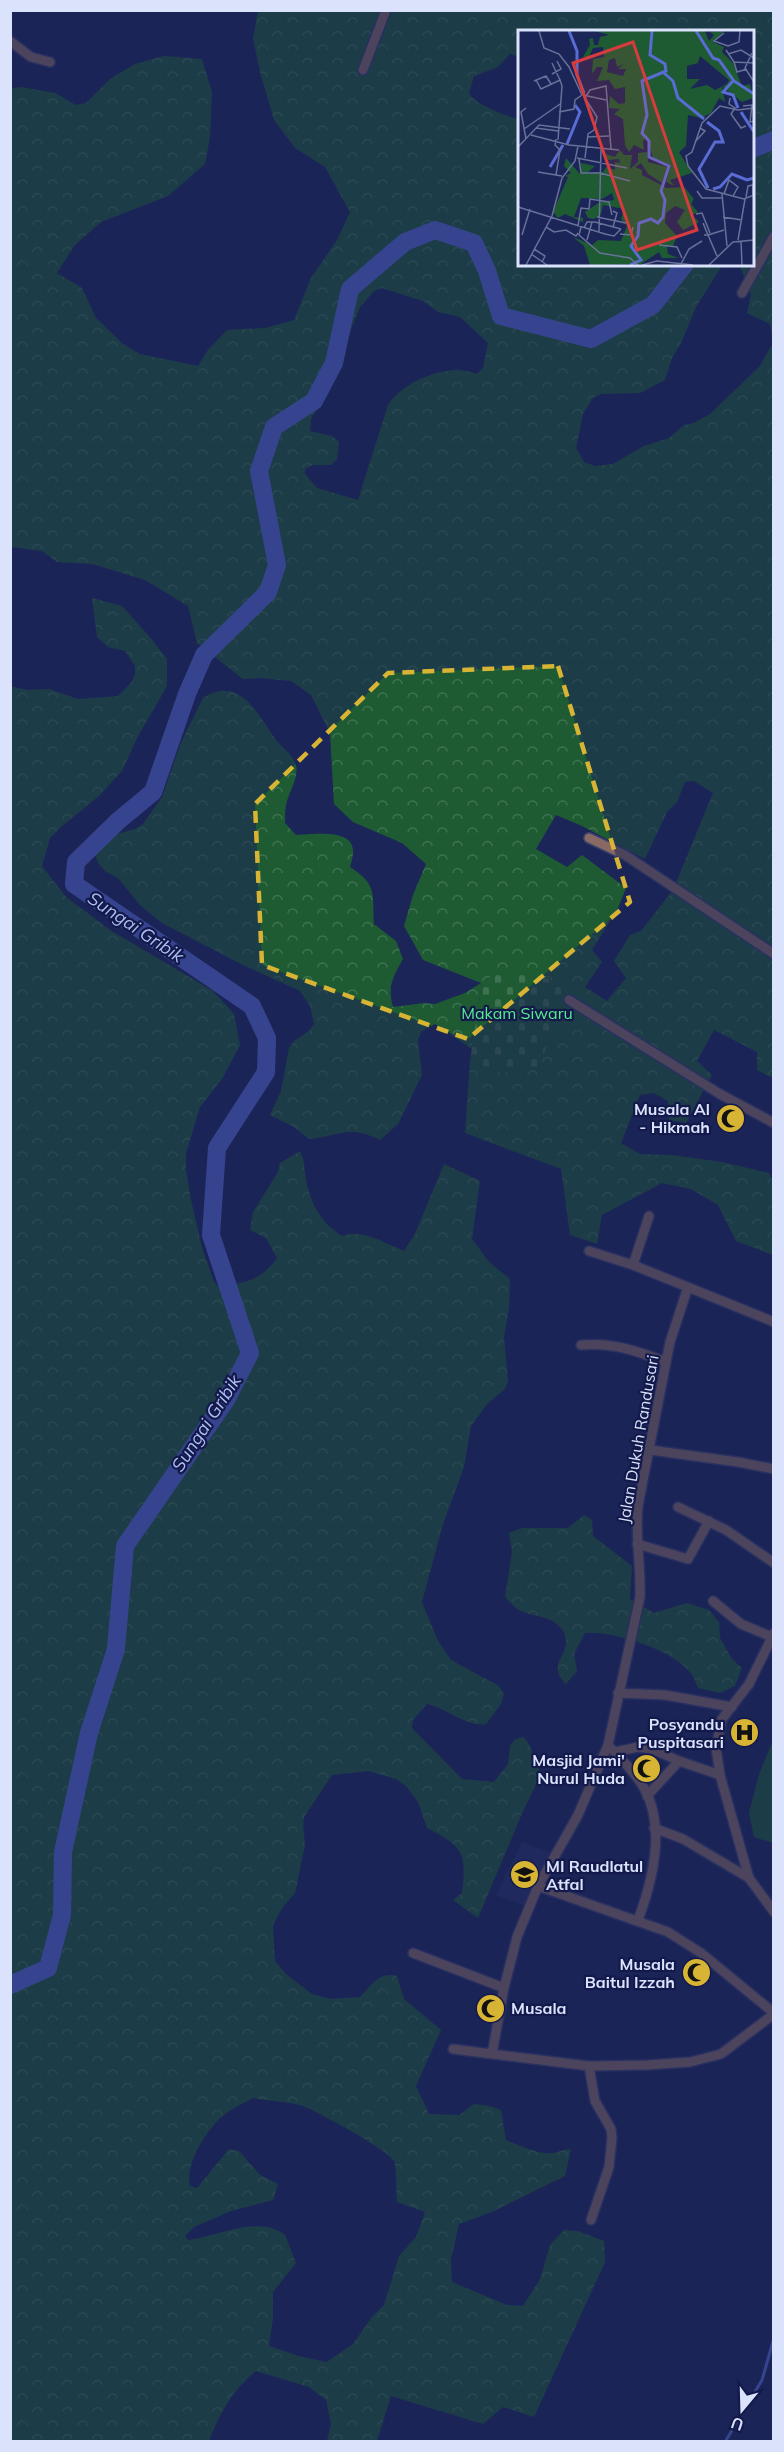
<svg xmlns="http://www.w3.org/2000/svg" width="784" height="2452" font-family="Mulish,sans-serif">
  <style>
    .built { fill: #263067 }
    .grass { fill: #1e5b33 }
    .forest { fill: url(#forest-crowns); fill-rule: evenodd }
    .cemetery { fill: url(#cemetery-stones) }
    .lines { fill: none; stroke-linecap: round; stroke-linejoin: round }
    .stream { stroke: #586cd3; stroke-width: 3 }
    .river { stroke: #586cd3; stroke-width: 18 }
    .minor-casing { stroke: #373f6e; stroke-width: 12 }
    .minor { stroke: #886963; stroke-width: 9 }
    .marked { fill: none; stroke: #d8b434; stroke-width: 4.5; stroke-dasharray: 12 8; stroke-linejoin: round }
    .labels { text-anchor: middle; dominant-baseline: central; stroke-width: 4.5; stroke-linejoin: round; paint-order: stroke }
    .park-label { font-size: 16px; fill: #55ee8d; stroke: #131a4b }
    .poi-label { font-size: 16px; font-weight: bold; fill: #dae2fc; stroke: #131a4b; text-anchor: end }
    .street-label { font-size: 16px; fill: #dae2fc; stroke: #131a4b }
    .water-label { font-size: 18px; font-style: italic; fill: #aebdf1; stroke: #131a4b }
    .inset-river { fill: none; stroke: #586cd3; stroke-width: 3 }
    .inset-road { fill: none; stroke: #687199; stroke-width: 1.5 }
    .view { fill: #d63b3d; fill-opacity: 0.15; stroke: #d63b3d; stroke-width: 3 }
    .inset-edge { fill: none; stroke: #dae2fc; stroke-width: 3 }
  </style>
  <defs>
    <pattern id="forest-crowns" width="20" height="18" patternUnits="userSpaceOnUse" patternTransform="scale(1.5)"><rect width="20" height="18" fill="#1e5b33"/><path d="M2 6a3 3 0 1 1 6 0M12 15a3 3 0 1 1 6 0" fill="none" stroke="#3e7251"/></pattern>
    <pattern id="cemetery-stones" width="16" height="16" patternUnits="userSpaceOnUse" patternTransform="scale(1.5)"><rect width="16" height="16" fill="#1e5b33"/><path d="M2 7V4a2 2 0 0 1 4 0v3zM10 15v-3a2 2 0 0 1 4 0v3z" fill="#3e7251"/></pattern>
  </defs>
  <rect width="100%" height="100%" fill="#1c2557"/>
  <path class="built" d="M522,1842L555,1854L526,1906L496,1895Z"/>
  <path class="grass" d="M773,1740V1843L754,1837L749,1813L759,1774Z"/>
  <path class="forest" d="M258,11H773V1078L757,1070V1052L714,1030L697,1061L712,1075L686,1123L669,1120L668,1101L654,1093L640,1095L621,1143L640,1154L672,1155L722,1162L769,1173L774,1185L773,1255L736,1241L718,1205L691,1189L662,1183L602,1215L597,1244L570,1235L561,1169L465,1133L470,1061L502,1073L482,982L472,1049L435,1024L422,1031L418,1039L422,1075L398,1124L380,1140C348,1124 338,1137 309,1139L294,1127L270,1115L281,1091L289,1048L294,1041L309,1031L314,1024L310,1006L300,991L241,964L162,923L140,905L118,878L105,871L98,863L95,854L100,846L117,834L135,829L143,824L162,797L180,745L203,698C240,674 258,715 276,740C282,748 293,754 296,765C299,778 289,791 286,805C285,811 285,817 285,823L296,835C310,835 355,827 353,853C353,857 351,863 350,867C378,885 372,894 374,924L396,941L403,959C393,977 387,986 393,1007L424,1003L435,1004L465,993L481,983L423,960L404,926L413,895L426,864L402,843L353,822L334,804L330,733L311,695L291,681L260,678L243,679L197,643L188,606L145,580L92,564L57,562L42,551L11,547L10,89L21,87L55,93L76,105L86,103L110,79L135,64L164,56L202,59L212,92L210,137L205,164L168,196L101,222L74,246L57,273L82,288L96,318L123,344L140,354L198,366L208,350L227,330L265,328L294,320L311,278L337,240L350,212L325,167L295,148L274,120L260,72L253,38ZM520,32H752V264H739L751,295L747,313L770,324L773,343L759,367L710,414L694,423L684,425L669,438L644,446L613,464L595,466L584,462L576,448L583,414L593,398L601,394L640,393L665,380L672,358L682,341L696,307L723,264H520V120C506,115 476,106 469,93L474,76L498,67L510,54L520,57ZM382,288L423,301L438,312L460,317L488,343L483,368L477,374C470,372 461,369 454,370C430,372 401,385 388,405L358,500L317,488L305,474V469L313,465H331L337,459L339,442L332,436L310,431L311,419L322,401L360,307L374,291ZM694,781L713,793L673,890L641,931L630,935L614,961L626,978L607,1001L585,987L602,962L592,950L618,908L626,888L582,855L567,867L536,849L556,815L582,826L645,859L667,812L677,802L685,782Z
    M92,598L122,606L149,636L167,659V686L137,738L122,771L99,796L61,827L50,838L42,866L66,897L110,930L213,991L234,1014L240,1045L222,1079L200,1107L186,1153V1170L191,1200L202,1248L214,1282L218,1286C244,1284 262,1280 277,1258L266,1238L250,1230L253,1212L278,1172L280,1163L300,1151C305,1161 304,1169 306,1180C311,1204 321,1223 342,1236C366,1229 382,1243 404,1251L415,1234L444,1164L480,1181L472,1239L489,1262L510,1279L509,1308L504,1337L508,1381L505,1389L487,1404L471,1426L464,1467L443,1524L422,1602L438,1641L451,1660L499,1686L504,1694L501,1704L486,1724C469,1728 446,1708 427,1704L413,1720L412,1728L462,1779L494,1782L508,1764L510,1746L515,1739L524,1737L530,1746L541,1774L523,1811L478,1918L453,1900L462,1893C467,1853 463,1846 427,1828L418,1802L406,1786L396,1779L368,1771L332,1775L304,1817L303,1825L305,1845L295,1893L282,1908L273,1925L275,1961L287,1975L312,1994L330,1999L360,1997C372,1985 379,1971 397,1976L404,1999L441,2030L416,2086L429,2114L459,2115L474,2104L490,2106L501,2110L506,2140C519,2145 538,2155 553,2153C559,2152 564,2149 571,2149L565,2176L494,2211L459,2224L451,2259L452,2282L507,2305L523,2306L540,2279L550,2245L564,2230L578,2231L604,2241L605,2262L534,2417L503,2407L483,2424L391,2396L377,2441H327L331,2424L326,2400L309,2387L256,2371C233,2389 219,2414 209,2441H11L10,686L27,690L49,689L78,699L118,696L131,683L135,675V666L125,651L108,647L97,637ZM253,2098C269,2101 288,2101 303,2106C318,2112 387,2149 394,2161C397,2167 396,2193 397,2202L425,2212L416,2237L399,2256L384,2305L372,2317L353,2344L327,2362L302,2357L269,2346L273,2318V2292L296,2263L285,2235C259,2214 216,2237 188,2240L185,2236L194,2227L231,2211L273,2200L278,2184L260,2175L239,2151L229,2149L197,2188L190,2186C185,2162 208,2126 228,2112C235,2107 244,2103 253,2098Z
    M584,1515L592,1520L593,1536L632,1566L630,1599L654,1613L687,1603L709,1610L719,1622L720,1638L732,1659L742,1668L735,1686L720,1693L698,1688C696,1684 695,1679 692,1675C675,1650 613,1631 585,1633L574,1654L577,1671L566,1684C544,1662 574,1655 564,1633C556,1615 534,1618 519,1610C514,1607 509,1601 505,1597L512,1552L509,1533L522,1528H568Z"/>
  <path class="cemetery" d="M499,971L546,978L569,988L538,1069L502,1073L470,1061L482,982Z"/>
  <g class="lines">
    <path class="stream" d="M725,2442L762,2380L774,2338"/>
    <path class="river" d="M752,149L774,140
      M10,1985L48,1968L62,1915L63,1852L89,1733L116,1649L125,1546L226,1400L250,1353L211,1235L217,1148L266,1072L267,1038L252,1006L74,884L76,862L118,821L153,792L187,694L204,655L268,592L277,565L259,471L274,427L314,401L334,363L350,289L405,242L435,230L474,243L487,271L501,316L591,339L653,305L685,264"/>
    <defs>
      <path id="minor" d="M10,41L31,57L50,62
        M363,70L386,10
        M742,293L774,236
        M589,838L625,855L774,954
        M569,1000L720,1094L774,1123
        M589,1251L633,1265L774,1322
        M633,1265L649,1216
        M688,1287L670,1342L638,1506C635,1537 641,1566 640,1597L608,1745L578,1815L538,1886L517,1937L504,1988L492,2054L589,2066L647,2065L690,2062L721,2054L774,2014
        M581,1345C612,1342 637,1351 666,1362
        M650,1450L738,1462L774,1469
        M678,1507L726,1530L774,1563
        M637,1544L688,1559L709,1521
        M713,1601L741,1624L772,1637
        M774,1633L749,1684L722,1719L716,1748L720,1775L749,1878L774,1912
        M618,1693L665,1695L732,1707
        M608,1745C620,1758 635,1772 644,1788C666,1827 653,1880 638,1920
        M615,1752L638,1747L652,1749L679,1761L720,1775
        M647,1796L679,1761
        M654,1828L683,1839L749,1878
        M538,1886L668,1932L701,1953L774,2013
        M413,1953L504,1988
        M453,2049L492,2054
        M589,2066L595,2101L611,2129L612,2138L609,2167L591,2220"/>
    </defs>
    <use href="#minor" class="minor-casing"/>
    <use href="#minor" class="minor"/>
  </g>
  <path d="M0 0H784V2452H0ZM558,666L630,902L468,1039L262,965L255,804L388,673Z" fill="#1c2557" fill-opacity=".55" fill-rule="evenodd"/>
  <path class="marked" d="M558,666L630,902L468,1039L262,965L255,804L388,673Z"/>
  <defs>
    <symbol id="mosque-disc" viewBox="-11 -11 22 22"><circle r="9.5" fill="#d8b434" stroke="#131a4b"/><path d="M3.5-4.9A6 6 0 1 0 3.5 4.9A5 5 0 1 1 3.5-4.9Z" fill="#111"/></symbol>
    <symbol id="hospital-disc" viewBox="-11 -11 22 22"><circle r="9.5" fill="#d8b434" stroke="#131a4b"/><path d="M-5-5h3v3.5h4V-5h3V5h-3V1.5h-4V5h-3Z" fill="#111"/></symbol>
    <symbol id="school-disc" viewBox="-11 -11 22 22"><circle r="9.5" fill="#d8b434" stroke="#131a4b"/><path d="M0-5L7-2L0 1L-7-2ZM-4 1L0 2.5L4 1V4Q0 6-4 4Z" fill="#111"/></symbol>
  </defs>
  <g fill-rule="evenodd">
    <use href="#mosque-disc" x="714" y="1102" width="33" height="33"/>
    <use href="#hospital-disc" x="728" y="1716" width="33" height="33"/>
    <use href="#mosque-disc" x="630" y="1752" width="33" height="33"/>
    <use href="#school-disc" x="508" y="1858" width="33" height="33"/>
    <use href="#mosque-disc" x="680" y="1956" width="33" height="33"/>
    <use href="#mosque-disc" x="474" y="1992" width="33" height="33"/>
  </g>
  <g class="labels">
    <g class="park-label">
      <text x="517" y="1013">Makam Siwaru</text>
    </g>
    <g class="poi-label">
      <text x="710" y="1109">Musala Al<tspan x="710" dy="18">- Hikmah</tspan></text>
      <text x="724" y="1724">Posyandu<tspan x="724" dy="18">Puspitasari</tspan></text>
      <text x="625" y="1760">Masjid Jami'<tspan x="625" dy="18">Nurul Huda</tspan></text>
      <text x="546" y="1866" text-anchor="start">MI Raudlatul<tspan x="546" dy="18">Atfal</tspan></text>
      <text x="675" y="1964">Musala<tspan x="675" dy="18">Baitul Izzah</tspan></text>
      <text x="511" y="2008" text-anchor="start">Musala</text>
    </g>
    <g class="street-label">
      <text transform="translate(638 1439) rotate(-80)">Jalan Dukuh Randusari</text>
    </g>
    <g class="water-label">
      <text transform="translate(136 927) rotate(34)">Sungai Gribik</text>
      <text transform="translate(206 1423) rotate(-57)">Sungai Gribik</text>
    </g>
  </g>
  <g transform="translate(518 30)">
    <rect width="236" height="236" fill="#1c2557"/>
    <path d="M77,1H187L191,11L196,5L192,2L206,1L195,12L206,17L204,22L215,33L224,56L232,54L235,68L224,72L204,56L207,72L201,68L193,83L183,88L170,85L168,116L161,122L174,143L152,150L156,156L148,152L153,135L135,128L129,107L125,111L126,120L116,115L111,122L107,115L105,89L96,84L102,79L91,78L92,66L101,74L107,73V57L97,59L91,50L79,51L85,37H79L74,44L75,29L86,27L85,17L75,18L71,27H65L72,15L71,9L75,8L76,15H80L82,7L91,5ZM182,26L211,50L209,54L197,60L189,55L172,59L182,49H169V36L180,33ZM97,28L99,37L106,34L100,39H108L105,46L89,42L91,30ZM102,120L106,125H114L112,139L120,132V123L129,122L130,132L149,137L144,153L130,144L123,133L117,137L124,140V145L149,158L166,157L176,169L173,174L180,182L174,185L181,192L165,200L159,192L167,180L157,176L148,183L147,193L159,206L155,216H149L150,224L160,228H144L141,222L123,234L72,235L66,216L55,207L74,215L80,210L103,211L109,196L103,189L106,179L85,175L83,184L76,189L70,188L67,182L82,172L96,170L94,163L84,169L63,168L56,187L65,188V192L47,184L40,188L35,182L50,147L47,146L53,143L46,136L48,128L62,144L63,133L77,136L69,143L85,142L88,137L97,140V132L102,133L101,129L90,130L87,124L97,127Z" fill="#1e5b33" fill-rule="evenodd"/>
    <path class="inset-river" d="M51,1L59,21V45L66,63M178,1L195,28L201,30L216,51L236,64M146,43L155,51L160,68L186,89M215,51L205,62L215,65L220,78M223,82L236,102M189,92L201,101L205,112H197L181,139L190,158M49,114L62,82L57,75M32,137L45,115M195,159L202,157L214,144L229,150L236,148M112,235L123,230L113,216L120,206L121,193L133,189L140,193L145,187L147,170L143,161L151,136L131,127V111L124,103L129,85L124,51L148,41L147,34L132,25L134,1"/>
    <path class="inset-road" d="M21,1L26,18L41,24L51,37L64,65M206,3L196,11L210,16L221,12L222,1M208,20L216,32L236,33M234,23L227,38L236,52M210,24L223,20L236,28M216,32L219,42L229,39M34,33L42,50M34,44L43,39L39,31M18,50L23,59L42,50L44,56L40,110M16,51L28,46L33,54M65,65L88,70M212,68L211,74L217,78L213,84L223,98L228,96M225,76L234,75L232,92L236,91M8,78L3,82L8,109M236,78L220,80L202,76L184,93L174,122L168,126L170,136L188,159L226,169L236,165M41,82L56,79L57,70L64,65M18,98L40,101M6,99L42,74M13,105L51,115L101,120M69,107L91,106M177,112L187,101L182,98M0,117L21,95L52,99M59,128L109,138M67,128L70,104L76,100L79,87L67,68L72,60L88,56L93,119M61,129L63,143H82L112,151M20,142L44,146M38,145L42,120L37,115L38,109M179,161L184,168H204M204,164L209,216M206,164L211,150L220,157L215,166M228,167L230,156L235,155V165M0,177L87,204L96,206L103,199M95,181L99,183L95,197M178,184L184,183L192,203M79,187L108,193M205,187L224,190M185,193L190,205L206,200M60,196L63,178L71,179L72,169L91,172L94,185M28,197L36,202L48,200L58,206L60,203M63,197L61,205L82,223L112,228L120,235M66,198L69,192H77L103,199M81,202L83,119M102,204L113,205L115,197M4,205L12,179M186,205H190L199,226M69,210L74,192M220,210L227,169M223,211L224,235M141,215L159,217L164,228M16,219L27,226L24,232M13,224L29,235M163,234L171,219L184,211M8,235L34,186L44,148L57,131L60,116M124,235L139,231L175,235M191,235L215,212L236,210"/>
    <path class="view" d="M115,12L179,200L119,220L55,33Z"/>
    <rect width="236" height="236" class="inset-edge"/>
  </g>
  <rect width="784" height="2452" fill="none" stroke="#dae2fc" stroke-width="24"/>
  <g transform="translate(742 2410) rotate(199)" stroke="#131a4b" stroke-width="4.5" paint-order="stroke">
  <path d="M0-4.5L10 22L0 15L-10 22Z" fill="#dae2fc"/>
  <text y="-9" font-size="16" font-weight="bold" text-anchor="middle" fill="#dae2fc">U</text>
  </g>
</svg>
